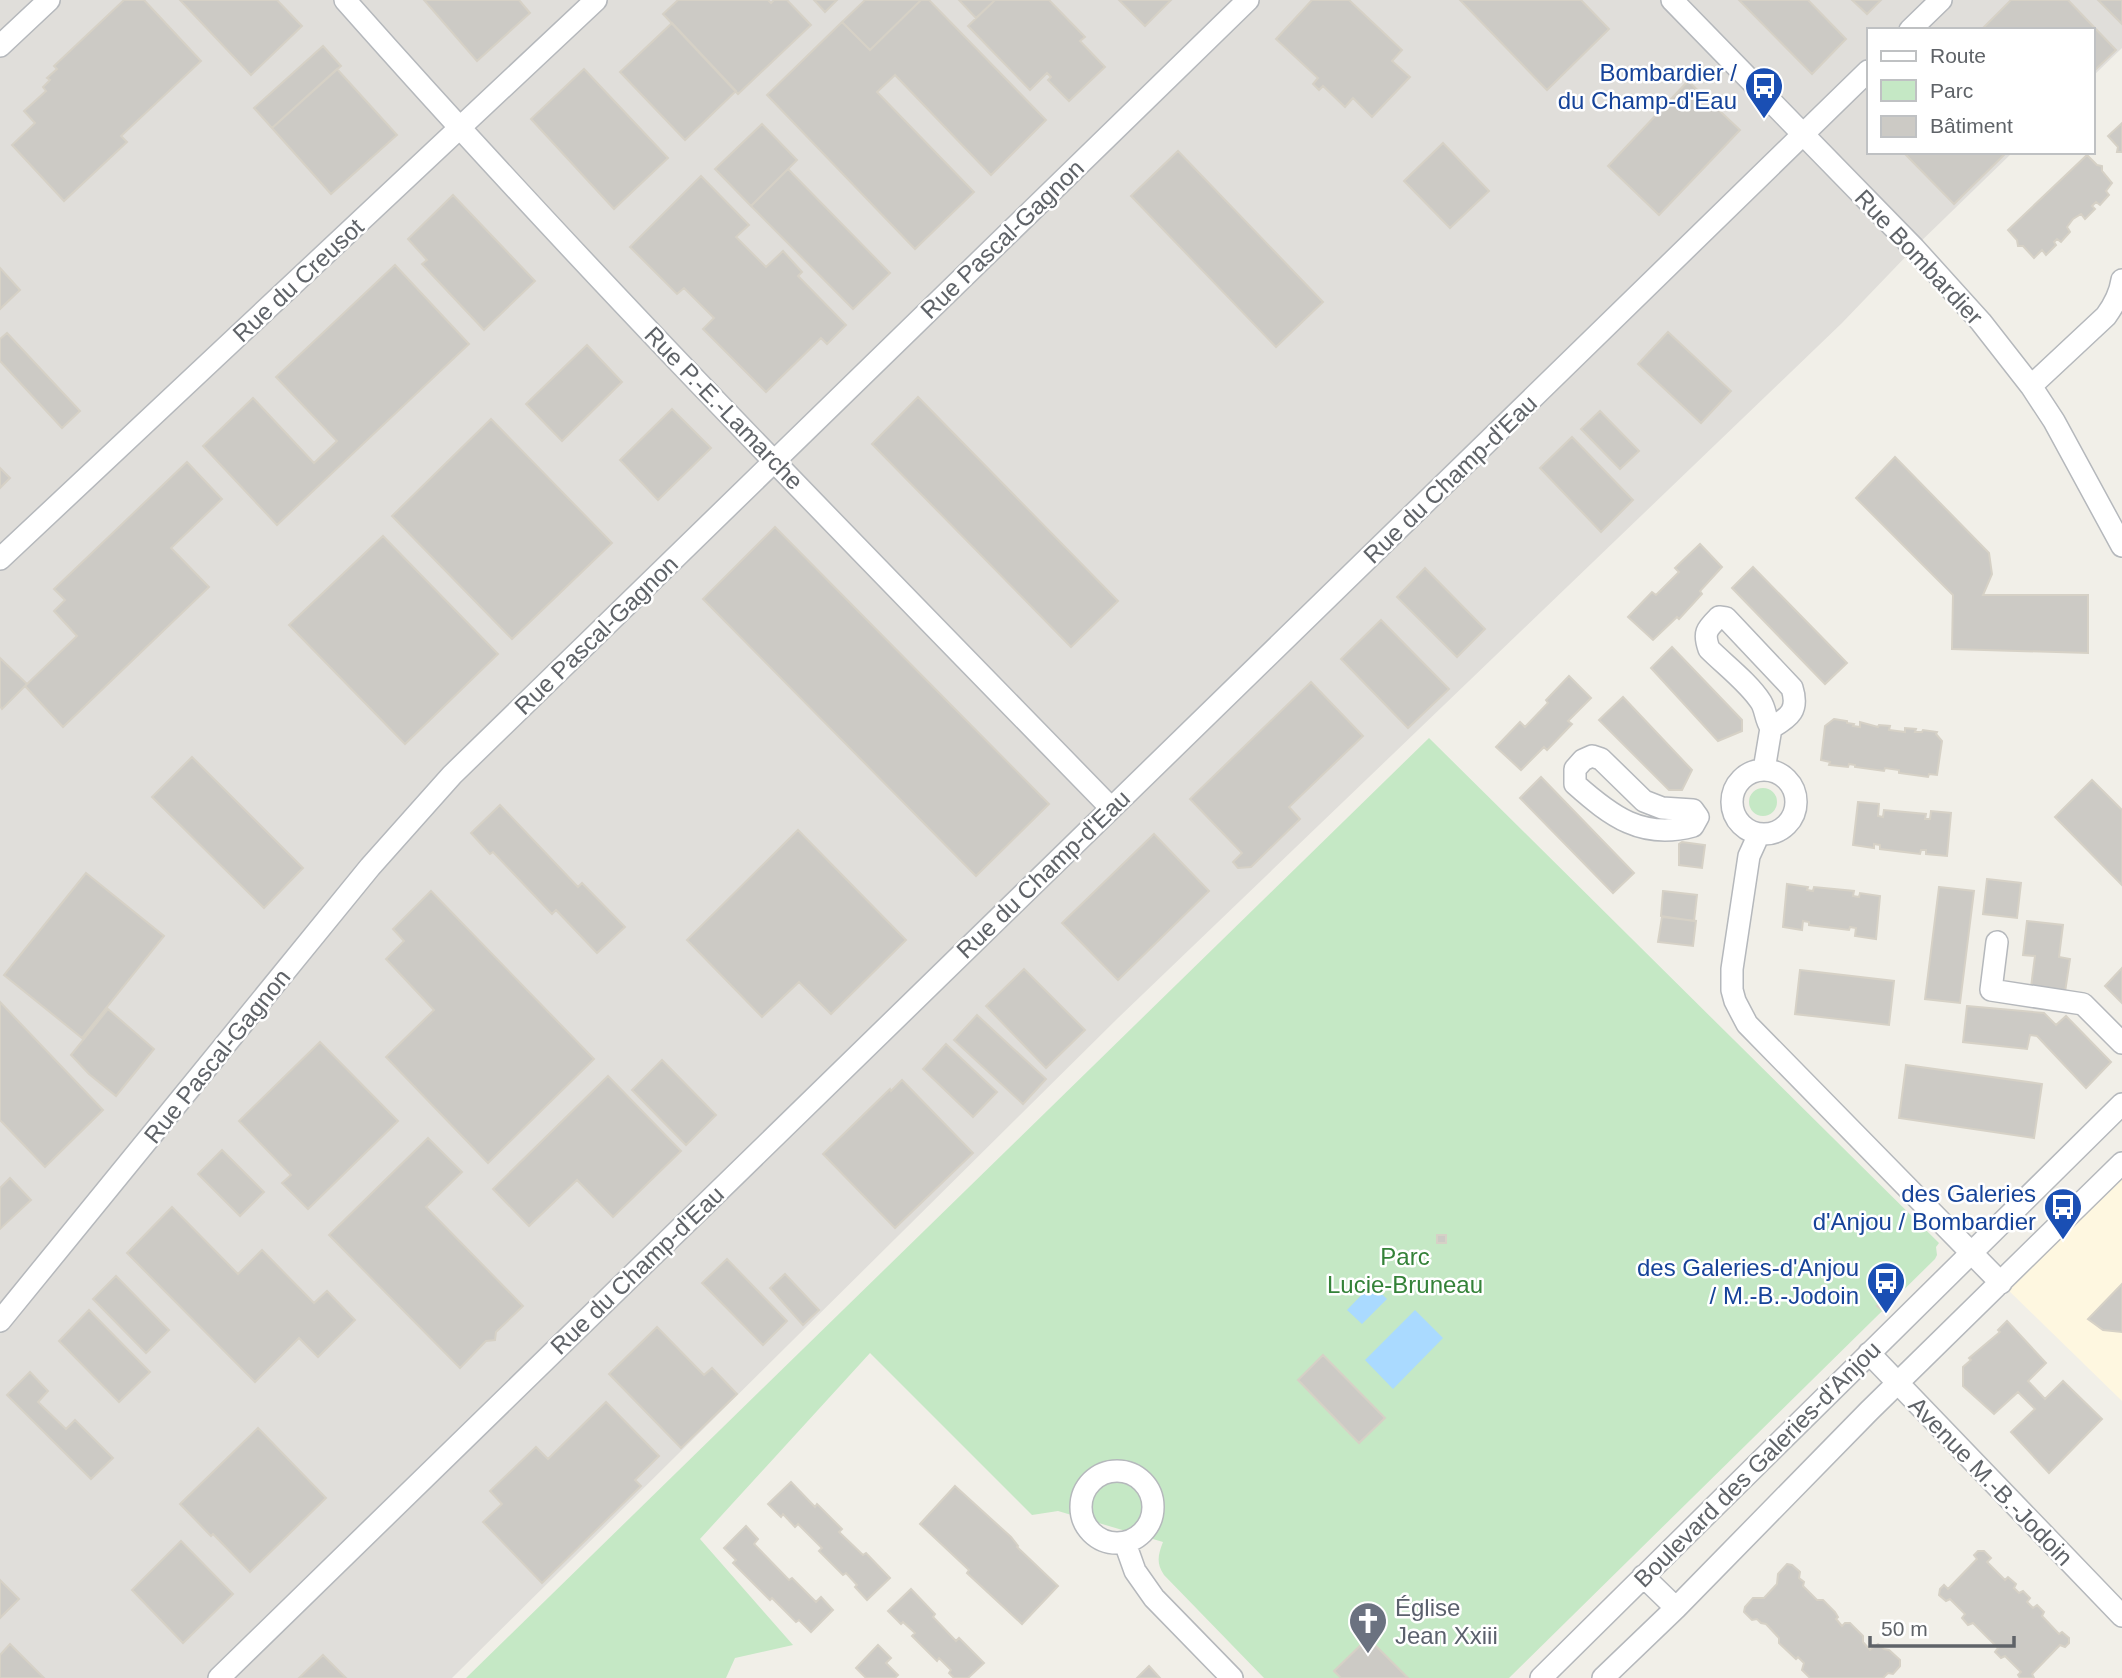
<svg xmlns="http://www.w3.org/2000/svg" width="2122" height="1678" font-family="Helvetica,sans-serif">
  <style>
    .commercial { fill: #fef7e0 }
    .industrial { fill: #e0deda }
    .green { fill: #c5e8c5 }
    .water { fill: #aadaff }
    .building { fill: #cccac5; stroke: #d6d1c6; stroke-width: 2 }
    .lines { fill: none; stroke-linecap: round; stroke-linejoin: round }
    .minor-casing { stroke: #b5b8bc; stroke-width: 24 }
    .minor { stroke: #fff; stroke-width: 21 }
    .labels { text-anchor: middle; dominant-baseline: central; stroke-width: 5; stroke-linejoin: round; paint-order: stroke }
    .transit-label { font-size: 24px; fill: #164399; stroke: #fff; text-anchor: end }
    .street-label { font-size: 24px; fill: #5f6368; stroke: #fff }
    .park-label { font-size: 24px; fill: #348238; stroke: #fff }
    .worship-label { font-size: 24px; fill: #5b616d; stroke: #fff; text-anchor: start }
  </style>
  <rect width="100%" height="100%" fill="#f1efe8"/>
  <path class="commercial" d="M2122,1163V1401L2001,1283Z"/>
  <path class="industrial" d="M0,0H2122V48L2092,77V30H1868V152H2013L1914,248L1842,323L1118,1018L452,1678H0Z"/>
  <path class="green" d="M1429,738L1939,1243L1936,1247L1937,1255L1935,1259L1509,1678H1264L1164,1575C1156,1563 1158,1555 1163,1542L1058,1511L1032,1515L870,1353L700,1539L793,1645L735,1658L726,1678H466Z
    M1749 802a14 14 0 1 1 28 0a14 14 0 1 1-28 0Z"/>
  <path class="water" d="M1372,1284L1387,1299L1362,1324L1347,1310Z
    M1415,1310L1443,1338L1393,1389L1365,1360Z"/>
  <path class="building" d="M124,0H144L201,61L121,136L127,142L64,201L12,145L35,123L24,111L46,91L43,87L50,80L47,78L57,69L54,66Z
    M180,0H277L302,26L251,75Z
    M424,0H519L530,13L477,61Z
    M678,0H768L771,3L774,0H787L811,25L738,94L663,14Z
    M814,0H837L825,12Z
    M865,0H921L870,50L842,22Z
    M921,0H929L1046,120L991,175L895,75L877,92L974,192L915,249L767,95L842,22L870,50Z
    M959,0H995L976,18Z
    M995,0H1049L1085,37L1080,41L1105,67L1069,101L1048,80L1051,77L1047,73L1030,90L968,26Z
    M1119,0H1171L1145,26Z
    M1312,0H1349L1402,50L1392,61L1410,77L1372,117L1353,98L1345,107L1323,86L1319,90L1313,84L1318,78L1276,39Z
    M1460,0H1581L1609,29L1547,90Z
    M1739,0H1808L1846,39L1812,74Z
    M1852,0H1881L1867,14Z
    M2011,0H2068L2116,50L2092,73V30H1981Z
    M2098,0H2122V24Z
    M672,23L736,91L685,140L620,72Z
    M323,46L341,66L272,128L254,108Z
    M337,69L397,135L331,194L272,128Z
    M584,69L668,158L614,209L531,119Z
    M1688,81L1740,130L1659,215L1608,166Z
    M2122,123V152H2117L2118,147L2108,136Z
    M762,124L797,160L751,206L715,169Z
    M1443,143L1489,191L1450,228L1404,181Z
    M1178,151L1323,302L1276,347L1131,196Z
    M1903,152H2007L1954,204Z
    M2087,155L2097,165L2102,166V171L2112,183L2106,191L2109,195L2100,205L2096,202L2092,206L2095,209L2085,219L2081,214L2073,219L2067,227L2070,232L2061,242L2057,239L2054,242L2056,245L2046,255L2042,250L2034,258L2023,246H2018L2017,240L2008,230Z
    M788,169L890,273L853,309L751,206Z
    M701,176L749,225L736,237L766,267L783,251L802,272L798,276L846,325L827,344L821,338L766,392L703,329L714,318L684,288L677,294L630,247Z
    M453,195L535,281L484,330L422,264L427,260L408,239Z
    M395,265L469,344L277,525L203,446L253,398L314,463L337,441L276,377Z
    M0,268L20,290L0,309Z
    M1668,332L1731,391L1701,423L1638,364Z
    M7,333L80,411L62,428L0,361V339Z
    M587,345L622,382L562,441L526,404Z
    M918,397L1118,601L1071,647L872,444Z
    M672,409L711,448L658,500L620,460Z
    M1600,411L1639,451L1620,469L1581,429Z
    M491,419L612,543L512,639L392,516Z
    M1572,437L1633,500L1601,532L1540,468Z
    M1895,457L1989,553L1992,574L1983,595H2088V653L1952,649L1953,595L1856,498Z
    M187,462L222,499L171,548L209,587L63,727L25,686L77,636L54,611L65,600L54,589Z
    M0,468L10,478L0,488Z
    M775,527L1049,804L976,876L703,599Z
    M383,536L498,654L405,744L289,625Z
    M1700,544L1722,567L1700,591L1702,594L1679,619L1677,617L1653,640L1628,617L1652,592L1656,595L1679,572L1675,568Z
    M1753,567L1847,663L1825,684L1732,588Z
    M1425,568L1485,629L1457,657L1397,597Z
    M1381,620L1449,689L1408,728L1341,659Z
    M1672,647L1742,720V731L1718,741L1651,668Z
    M0,658L27,684L2,709L0,706Z
    M1569,676L1591,698L1568,721L1572,724L1547,750L1544,747L1521,770L1496,747L1520,722L1525,727L1548,703L1546,700Z
    M1311,682L1363,736L1289,807L1300,819L1251,867L1238,868L1233,862L1242,853L1190,799Z
    M1623,697L1692,770L1682,790H1669L1599,720Z
    M1834,719L1847,721V723L1854,724L1853,726L1860,727V722L1878,727L1879,725L1890,726L1889,730L1905,732V728L1916,729L1915,732H1922L1923,730L1937,732L1936,734L1942,741L1937,775L1929,774L1928,777L1899,773V770L1885,768L1884,771L1855,767V765L1849,764L1848,767L1829,765L1830,762L1821,760L1825,726Z
    M192,757L303,868L264,908L152,797Z
    M1541,777L1634,873L1613,893L1520,798Z
    M2092,780L2122,810V885L2055,817Z
    M1858,802L1879,804L1878,816L1883,817L1884,810L1926,814L1925,819H1930L1931,811L1951,813L1947,856L1926,854V850H1921L1920,854L1880,849V845L1874,844V848L1853,845Z
    M500,805L578,887L582,883L625,927L597,953L556,910L552,914L493,852L490,854L471,833Z
    M798,830L906,940L831,1014L799,982L762,1017L687,940Z
    M1154,834L1209,891L1118,980L1062,923Z
    M1682,842L1705,845L1702,868L1679,865V844Z
    M86,873L164,936L82,1038L4,975Z
    M1987,879L2021,883L2017,918L1983,914Z
    M1787,884L1808,887L1807,890L1813,891L1814,887L1854,891L1853,896L1859,897L1860,893L1880,896L1876,939L1855,936L1856,928L1850,927L1849,930L1809,925V922L1803,921L1802,930L1783,927Z
    M1939,887L1974,891L1960,1003L1925,999Z
    M431,891L594,1059L488,1163L386,1057L434,1010L386,959L404,941L393,929Z
    M1663,891L1697,895L1694,921L1661,916Z
    M1662,917L1696,921L1693,946L1658,942Z
    M2027,921L2063,925L2059,957L2070,959L2065,992L2031,987L2035,956L2023,955Z
    M2122,968V1003L2105,986Z
    M1024,969L1085,1030L1046,1068L986,1006Z
    M1800,970L1894,981L1889,1025L1795,1014Z
    M0,1002L103,1110L45,1167L0,1120Z
    M1967,1006L2044,1013L2056,1025L2066,1016L2111,1062L2086,1088L2037,1036L2030,1035L2027,1049L1963,1042Z
    M108,1009L154,1049L116,1096L89,1074L71,1055Z
    M977,1015L1046,1079L1023,1104L954,1040Z
    M320,1042L398,1121L308,1209L282,1183L291,1175L239,1121Z
    M946,1044L997,1092L973,1117L923,1069Z
    M662,1060L716,1115L686,1145L632,1090Z
    M1906,1065L2042,1084L2034,1138L1899,1118Z
    M608,1076L681,1151L613,1217L577,1180L529,1226L493,1189Z
    M902,1080L973,1153L895,1228L823,1154L890,1089L891,1091Z
    M428,1138L462,1172L426,1207L523,1306L496,1332L495,1340L486,1341L460,1368L329,1235Z
    M222,1150L264,1192L240,1216L198,1174Z
    M10,1178L31,1200L0,1229V1188Z
    M172,1207L238,1274L262,1250L314,1303L327,1291L355,1320L318,1357L299,1338L255,1382L127,1253Z
    M1437,1235H1446V1243H1437Z
    M727,1259L787,1321L763,1345L702,1283Z
    M785,1274L819,1310L803,1325L770,1288Z
    M116,1276L169,1330L146,1353L93,1299Z
    M2122,1284V1332L2103,1330L2088,1319Z
    M1885,1299L1890,1304L1883,1311L1877,1306Z
    M89,1310L150,1372L119,1402L59,1341Z
    M2007,1321L2046,1363L2028,1381L2045,1399L2063,1381L2102,1419L2049,1473L2011,1432L2035,1409L2018,1392L1994,1414L1963,1386V1367L1971,1360L1969,1358L2000,1332L1998,1330Z
    M657,1327L704,1375L712,1368L737,1394L681,1448L609,1374Z
    M1323,1355L1385,1418L1359,1443L1298,1380Z
    M30,1372L48,1391L38,1402L66,1429L75,1420L113,1458L91,1479L7,1395Z
    M606,1402L659,1456L635,1480L641,1486L542,1583L483,1522L502,1504L490,1491L536,1447L548,1459Z
    M258,1428L326,1498L250,1572L213,1534L211,1536L180,1504Z
    M791,1482L815,1507L817,1504L842,1529L839,1532L863,1555L866,1553L890,1578L867,1600L855,1587L857,1585L846,1573L843,1575L819,1551L822,1548L798,1524L795,1527L783,1514L781,1517L768,1504Z
    M955,1486L1011,1537L1018,1546L1017,1547L1058,1586L1022,1624L967,1573L969,1570L920,1524Z
    M746,1526L758,1539L754,1544L789,1580L792,1578L816,1602L821,1597L833,1610L811,1632L799,1620L796,1622L772,1598L770,1600L733,1563L736,1560L724,1548Z
    M181,1541L233,1594L183,1643L132,1590Z
    M1978,1551H1984L1991,1558L1987,1562L2005,1580L2008,1577L2016,1584L2014,1588L2019,1593L2023,1591L2030,1598L2027,1602L2033,1608L2037,1605L2044,1612L2042,1616L2059,1634L2062,1632L2069,1638V1643L2065,1647L2060,1645L2032,1674L2034,1678H2020L2018,1675L2021,1672L2005,1656L2001,1658L1995,1652L1998,1648L1973,1623L1968,1625L1962,1618L1965,1614L1950,1599L1946,1601L1939,1595L1940,1589L1944,1585L1948,1589L1977,1559L1974,1555Z
    M1787,1564L1792,1565L1800,1572L1799,1578L1804,1582L1803,1586L1817,1600H1823L1835,1612L1838,1617L1836,1619L1842,1626L1845,1623H1850L1863,1636V1642L1870,1650L1878,1644L1884,1649L1889,1650L1900,1660V1666L1893,1674L1888,1673L1883,1678H1810L1802,1670L1804,1663L1798,1657L1796,1659L1779,1643V1638L1766,1624L1761,1623L1757,1619L1752,1620L1744,1612L1745,1607L1753,1598H1764L1777,1584L1778,1574Z
    M0,1580L19,1599L0,1618Z
    M911,1589L935,1614L933,1617L956,1641L959,1638L984,1663L968,1678H954L949,1673L951,1670L939,1658L937,1661L912,1636L915,1633L903,1622L901,1624L888,1611Z
    M1368,1638L1408,1678H1341L1334,1671Z
    M10,1644L44,1678H0V1655Z
    M878,1645L891,1658L886,1663L898,1675L895,1678H866L856,1668Z
    M323,1655L346,1678H299Z
    M1149,1666L1160,1678H1137Z"/>
  <g class="lines">
    <defs>
      <path id="minor" d="M345,0C591,278 852,542 1111,808
        M1672,0L1914,248L1981,322L2031,386L2054,421L2122,546
        M1910,30L1941,0
        M0,46L49,0
        M2031,386L2106,316C2114,305 2120,294 2122,280
        M0,559L596,0
        M1592,756L1601,759L1644,801L1662,808L1693,810L1698,817L1693,826C1642,840 1611,816 1575,784V769L1583,760Z
        M1764,770L1771,728C1765,719 1766,710 1761,702C1749,683 1725,665 1709,649C1703,632 1707,629 1719,617L1726,618L1792,688C1799,710 1790,717 1771,728
        M1732 802a32 32 0 1 1 64 0a32 32 0 1 1-64 0Z
        M1759,834L1749,856L1732,969V990L1735,1001L1747,1024L2001,1283
        M1997,942L1991,990L2083,1004L2122,1043
        M0,1321L370,867L452,775L1248,0
        M1869,1353L2122,1616
        M1081 1507a36 36 0 1 1 72 0a36 36 0 1 1-72 0Z
        M1125,1543L1135,1571L1154,1598L1232,1678
        M1643,1576L1676,1608
        M219,1678L1868,71
        M1541,1678L2122,1104
        M1603,1678L1676,1608L1869,1411L2122,1163"/>
    </defs>
    <use href="#minor" class="minor-casing"/>
    <use href="#minor" class="minor"/>
  </g>
  <defs>
    <symbol id="bus-pin" viewBox="-11 -11 22 30"><path d="M0 17L-7.5 6A9.5 9.5 0 1 1 7.5 6Z" fill="#1a4fb4" stroke="#fff"/><path d="M-5-6H5V4H4V6H2V4H-2V6H-4V4H-5ZM-3.5-4V0h7V-4ZM-3.5 1.2v1.5H-2V1.2ZM2 1.2v1.5H3.5V1.2Z" fill="#fff"/></symbol>
    <symbol id="church-pin" viewBox="-11 -11 22 30"><path d="M0 17L-7.5 6A9.5 9.5 0 1 1 7.5 6Z" fill="#6b7280" stroke="#fff"/><path d="M-1.2-6h2.4v3.5h3.3v2.4h-3.3V6h-2.4V-.1h-3.3v-2.4h3.3Z" fill="#fff"/></symbol>
  </defs>
  <g fill-rule="evenodd">
    <use href="#bus-pin" x="1742" y="64" width="44" height="60"/>
    <use href="#bus-pin" x="2041" y="1185" width="44" height="60"/>
    <use href="#bus-pin" x="1864" y="1259" width="44" height="60"/>
    <use href="#church-pin" x="1346" y="1599" width="44" height="60"/>
  </g>
  <g class="labels">
    <g class="transit-label">
      <text x="1737" y="72">Bombardier /<tspan x="1737" dy="28">du Champ-d'Eau</tspan></text>
      <text x="2036" y="1193">des Galeries<tspan x="2036" dy="28">d'Anjou / Bombardier</tspan></text>
      <text x="1859" y="1267">des Galeries-d'Anjou<tspan x="1859" dy="28">/ M.-B.-Jodoin</tspan></text>
    </g>
    <g class="street-label">
      <text transform="translate(1002 239) rotate(-44)">Rue Pascal-Gagnon</text>
      <text transform="translate(1919 257) rotate(47)">Rue Bombardier</text>
      <text transform="translate(298 280) rotate(-43)">Rue du Creusot</text>
      <text transform="translate(724 408) rotate(46)">Rue P.-E.-Lamarche</text>
      <text transform="translate(1450 479) rotate(-44)">Rue du Champ-d'Eau</text>
      <text transform="translate(596 635) rotate(-44)">Rue Pascal-Gagnon</text>
      <text transform="translate(1043 874) rotate(-44)">Rue du Champ-d'Eau</text>
      <text transform="translate(217 1056) rotate(-51)">Rue Pascal-Gagnon</text>
      <text transform="translate(637 1270) rotate(-44)">Rue du Champ-d'Eau</text>
      <text transform="translate(1757 1464) rotate(-45)">Boulevard des Galeries-d'Anjou</text>
      <text transform="translate(1991 1481) rotate(46)">Avenue M.-B.-Jodoin</text>
    </g>
    <g class="park-label">
      <text x="1405" y="1256">Parc<tspan x="1405" dy="28">Lucie-Bruneau</tspan></text>
    </g>
    <g class="worship-label">
      <text x="1395" y="1607">Église<tspan x="1395" dy="28">Jean Xxiii</tspan></text>
    </g>
  </g>
  <rect x="1867" y="28" width="228" height="126" fill="#ffffff" stroke="#bfc1c3" stroke-width="2"/>
  <rect x="1881" y="51" width="35" height="10" fill="#ffffff" stroke="#bfc1c3" stroke-width="2"/>
  <text x="1930" y="63" font-size="21" fill="#5f6368">Route</text>
  <rect x="1881" y="80" width="35" height="21" fill="#c5e8c5" stroke="#bfc1c3" stroke-width="2"/>
  <text x="1930" y="98" font-size="21" fill="#5f6368">Parc</text>
  <rect x="1881" y="116" width="35" height="21" fill="#cccac5" stroke="#bfc1c3" stroke-width="2"/>
  <text x="1930" y="133" font-size="21" fill="#5f6368">Bâtiment</text>
  <path d="M1870 1636v10h144v-10" fill="none" stroke="#5f6368" stroke-width="3.5"/>
  <text x="1881" y="1636" font-size="21" fill="#5f6368" stroke="#ffffff" stroke-width="5" paint-order="stroke">50 m</text>
</svg>
